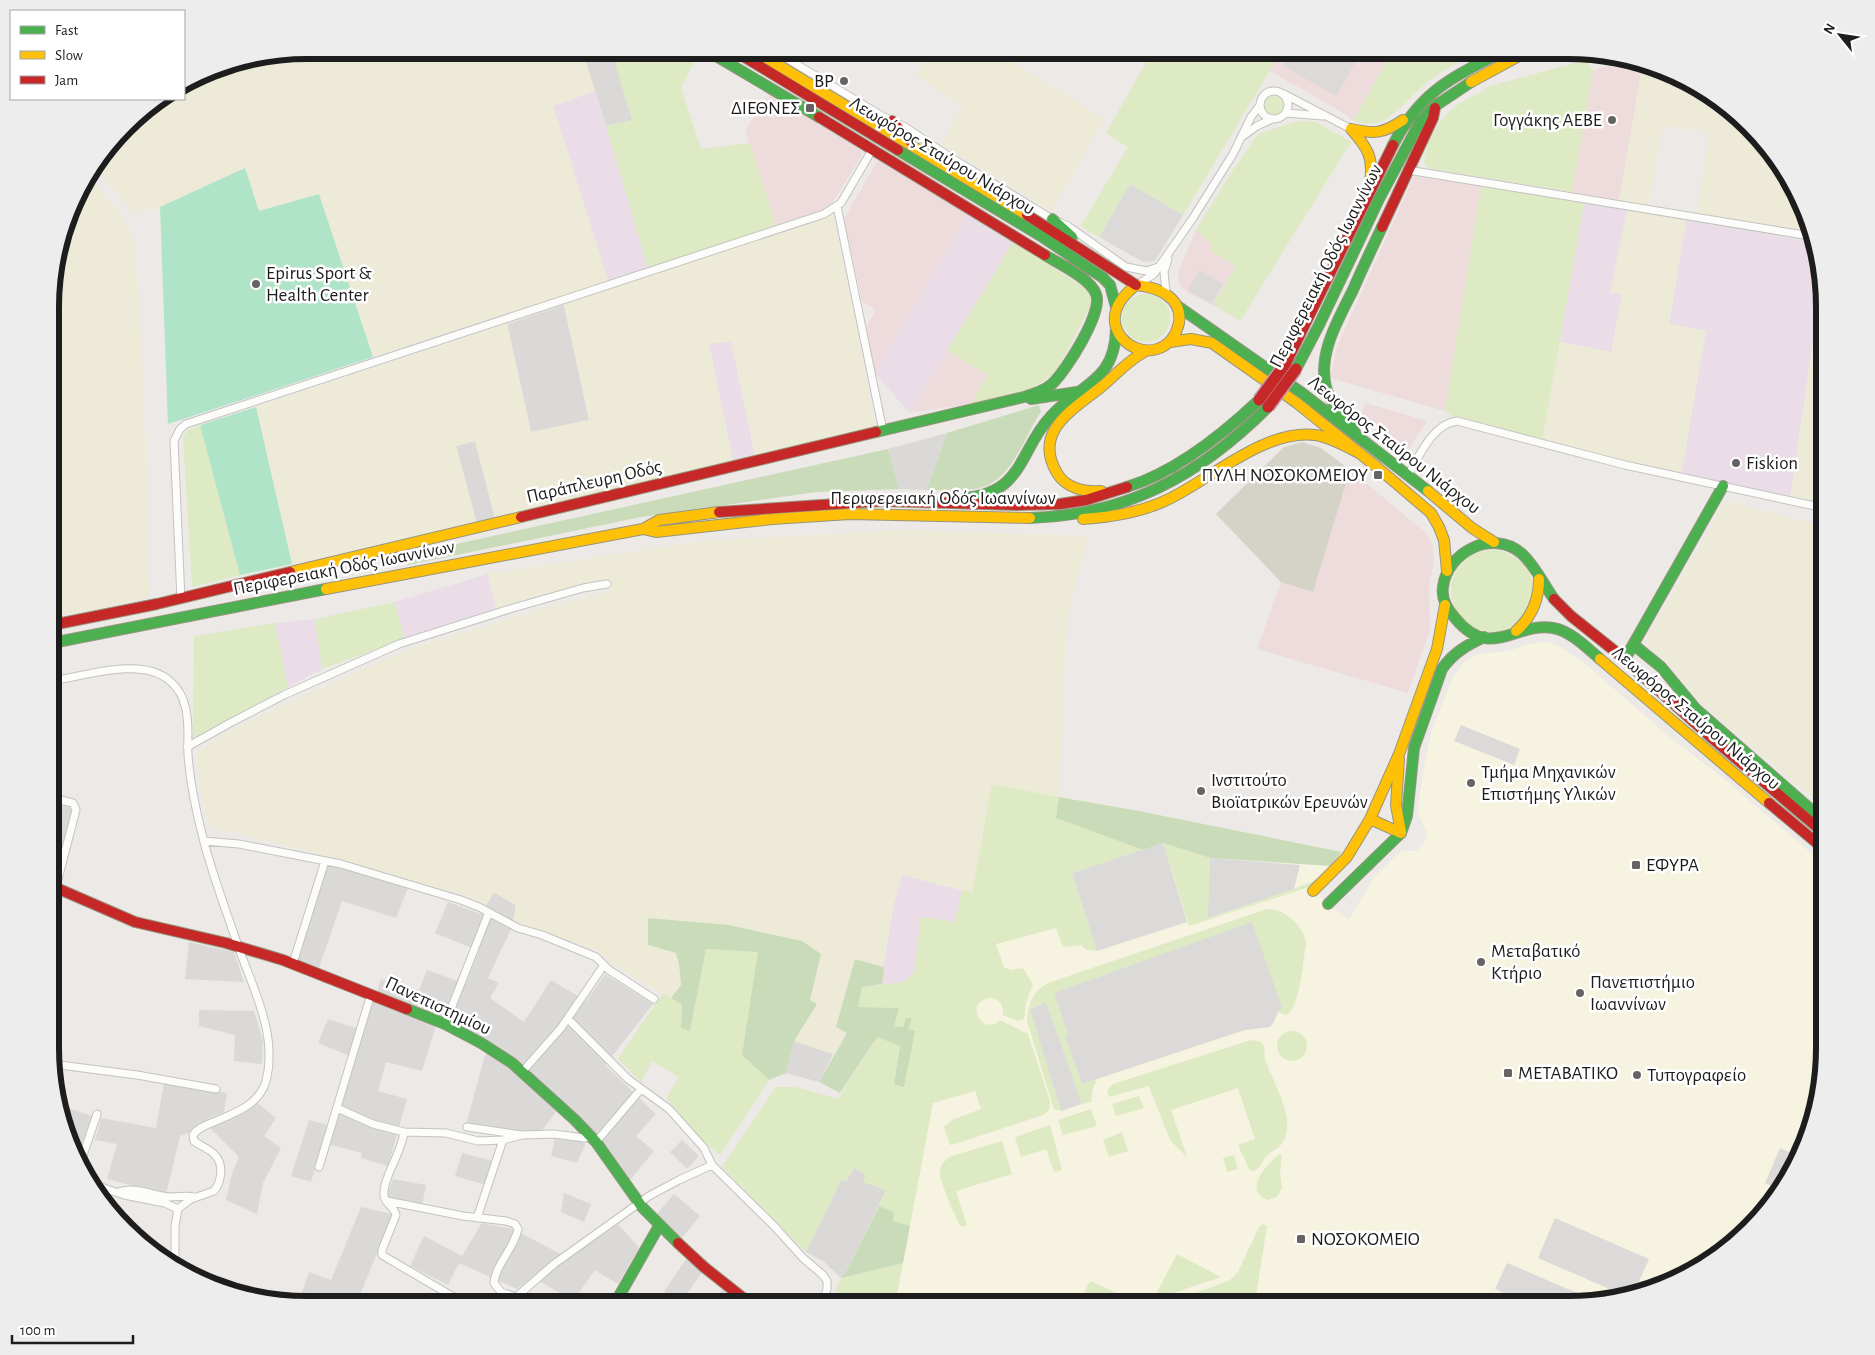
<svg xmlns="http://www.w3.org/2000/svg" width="1875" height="1355" font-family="'Alegreya Sans',sans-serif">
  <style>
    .residential { fill: #dbd9d7 }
    .commercial { fill: #eedcdc }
    .industrial { fill: #eadde7 }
    .education { fill: #f6f3e0 }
    .construction { fill: #d5d3c7 }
    .farmland { fill: #edebd8 }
    .grass { fill: #ddeac3 }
    .forest { fill: #cadbba }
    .pitch { fill: #b0e4c8 }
    .parking { fill: #dcdad9 }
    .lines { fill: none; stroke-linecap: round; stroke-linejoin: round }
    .street-casing { stroke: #c4c3c2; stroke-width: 9 }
    .fast-casing { stroke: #96957e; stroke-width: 12 }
    .slow-casing { stroke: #96957e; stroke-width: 12 }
    .jam-casing { stroke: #96957e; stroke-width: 12 }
    .street { stroke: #fcfcfb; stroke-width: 7 }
    .fast { stroke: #4caf50; stroke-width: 10 }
    .slow { stroke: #ffc107; stroke-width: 10 }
    .jam { stroke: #c62828; stroke-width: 10 }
    .jam-bridge-casing { stroke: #c29cac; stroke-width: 14; stroke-linecap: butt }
    .jam-bridge { stroke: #c62828; stroke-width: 11 }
    .poi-dot { fill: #656463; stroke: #fff; stroke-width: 2 }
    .labels { text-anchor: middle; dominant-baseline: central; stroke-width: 5; stroke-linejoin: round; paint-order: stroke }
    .poi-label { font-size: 19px; fill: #1d1d1d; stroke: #fff; text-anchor: start }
    .street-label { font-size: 19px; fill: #1d1d1d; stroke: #fff }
    .rim { fill: none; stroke: #1d1d1d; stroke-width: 6 }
  </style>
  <rect width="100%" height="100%" fill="#ece9e6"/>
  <path class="residential" d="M582,50H611L633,120L606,126Z
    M564,305L589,420L531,432L507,324Z
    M947,433L927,490L899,489L888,449Z
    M475,441L495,518L477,524L456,446Z
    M52,804L73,808L64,845L52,842Z
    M328,864L408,888L396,918L342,901L319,968L296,959Z
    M493,892L516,905L512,927L488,978L499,983L490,998L524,1022L551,980L586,1001L605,974L653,1004L605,1065L656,1114L636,1136L654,1151L630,1180L594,1132L563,1102L541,1132L527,1133L466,1125L484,1058L492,1045L438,1019L422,1071L386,1062L378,1091L407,1099L388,1166L361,1158L362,1153L323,1143L311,1182L291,1176L309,1120L335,1127L355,1058L318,1043L328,1019L364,1031L381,979L419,990L427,970L466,984L479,951L435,933L448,902L481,914Z
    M189,942L234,952L244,982L185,979Z
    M199,1010L254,1011L263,1041L262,1064L234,1061L235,1035L199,1026Z
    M794,1041L833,1054L819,1082L786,1073Z
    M164,1083L227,1093L224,1112L209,1118L188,1133L180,1136L166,1195L107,1179L117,1144L95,1140L101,1118L156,1128Z
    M256,1102L276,1118L264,1136L281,1148L263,1183L257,1214L226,1200L232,1173L239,1157L210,1128L239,1114Z
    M60,1105L92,1116L77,1156Z
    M555,1137L583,1141L585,1145L577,1163L551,1156Z
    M682,1140L699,1156L687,1169L670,1152Z
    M462,1153L493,1161L486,1185L455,1176Z
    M854,1168L866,1174L863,1182L886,1190L850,1265L841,1278L824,1262L806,1252L841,1180L846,1181Z
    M393,1179L426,1185L422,1206L389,1199L387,1196Z
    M564,1193L591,1204L584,1222L561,1212Z
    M674,1194L700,1216L681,1239L656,1215Z
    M361,1207L393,1214L360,1295L378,1305L298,1304L309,1272L331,1280Z
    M482,1223L513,1229L568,1258L618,1224L639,1248L618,1284L595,1270L573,1301L533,1277L517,1289L459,1263L448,1285L410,1266L424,1236L462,1256Z
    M686,1259L702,1272L681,1303L664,1292Z
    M722,1289L736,1301L741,1305H713Z"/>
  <path class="commercial" d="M1282,50H1393L1353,121L1345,114L1270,71Z
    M1631,60L1643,62L1619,201L1572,192L1593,70Z
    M769,95L860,149L862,155L831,205L819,212L776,226L745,130Z
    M878,160L968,214L875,373L866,328L876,310L862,301L844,219Z
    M1414,176L1481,186L1445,411L1330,378L1337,347Z
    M1196,230L1212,245L1210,250L1236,266L1213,305L1187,292L1179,283L1178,272Z
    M947,351L988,375L971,404L909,413Z
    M1366,403L1427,421L1408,451L1360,415Z
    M1350,470L1426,533L1433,547L1434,561L1429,585L1430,629L1408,693L1257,649L1281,582L1313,591Z"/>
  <path class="industrial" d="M595,91L648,268L608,281L553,106Z
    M1584,203L1627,210L1611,292L1622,294L1611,352L1560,342Z
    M968,214L1013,242L909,413L875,373Z
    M1686,220L1811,241L1822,280L1790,499L1681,475L1706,331L1669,324Z
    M731,341L755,456L733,461L709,344Z
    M488,574L496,610L404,639L395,602Z
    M315,619L322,669L288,687L275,623Z
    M902,875L962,890L955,923L921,917L915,973L904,982L882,984L884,973L883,967L893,907Z"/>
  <path class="education" d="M1547,642L1559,646L1589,667L1673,740L1717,773L1824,864V1065L1811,1131L1772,1205L1725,1252L1682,1278L1635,1296L1569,1305H895L992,784L1134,810L1342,852L1331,866L1309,887L1328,904L1349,920L1374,877L1401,851H1416L1425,842L1427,832L1417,812L1424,766L1431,733L1452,680L1457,671L1463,663L1478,654L1509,651L1527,644Z"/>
  <path class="construction" d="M1302,442L1321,448L1350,470L1313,592L1281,582L1216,514L1284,447Z"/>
  <path class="farmland" d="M306,50H582L595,91L553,106L608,281L373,357L319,195L259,211L245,168L160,207L133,213L96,167L137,114L161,99H184V85L208,69Z
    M912,50H994L1104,119L1052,211L942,145L963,106L915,75L924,58Z
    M1643,62L1651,64L1725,103L1762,138L1798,193L1809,233L1697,215L1709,132L1663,126L1648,206L1619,201Z
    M89,176L129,227L135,249L140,314L147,490L149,597L84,612L52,615V273L77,193Z
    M1627,210L1686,220L1669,324L1706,331L1681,475L1542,441L1560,342L1611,352L1622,295L1610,292Z
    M828,216L833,217L855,318L875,428L755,456L731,341L709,344L733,461L656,481L495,518L475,441L456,446L477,524L292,564L256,407L507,324L531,432L589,420L564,305Z
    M1822,280L1824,290V506L1790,499Z
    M1726,501L1824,526V807L1716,716L1691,692L1669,663L1645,642Z
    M904,530L1088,536L1067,618L1059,797L992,784L972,893L902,875L893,907L883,967L855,959L847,1032L833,1054L794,1041L817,1004L810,1000L821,955L648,945L676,953L679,964L681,985L671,998L615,966L596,950L513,921L516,905L494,892L486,906L463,895L349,862L209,826L199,782L197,752L225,734L277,708L407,650L549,607L610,592L608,579L586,583L496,610L488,574L701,541Z"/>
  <path class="grass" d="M611,50H696L699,52L681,88L701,149L750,143L776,226L648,268L606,126L632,120Z
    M1153,50H1282L1183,215L1130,184L1099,237L1081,226L1128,147L1106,133Z
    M1393,50H1482C1463,60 1442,70 1425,84C1412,95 1399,112 1384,120C1375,125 1362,124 1353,121Z
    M1586,60L1593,70L1572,192L1427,168L1424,162C1427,137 1443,113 1464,101C1471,96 1482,94 1487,87Z
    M1264 106a10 10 0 1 1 20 0a10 10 0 1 1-20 0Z
    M1298,121L1316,122L1351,142L1240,321L1213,305L1236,266L1209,250L1212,245L1196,230L1231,173L1258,134Z
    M1481,186L1584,203L1542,441L1452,416L1445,411Z
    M1013,242L1085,288L1091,294V305L1059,366L1051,376L1026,392L971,404L988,375L947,351Z
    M1122 318a24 24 0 1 1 48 0a24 24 0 1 1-48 0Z
    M200,425L240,575L192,587L183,437L188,430Z
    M1451 591a41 41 0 1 1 82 0a41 41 0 1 1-82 0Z
    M395,602L404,639L322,669L315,619Z
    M275,623L288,687L193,739L194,636Z
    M992,784L1059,797L1057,818L1143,850L1072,873L1097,951L1087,950L1081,945L1063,947L1056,928L996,944L1004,967L1011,970L1023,968L1033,985L1026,1002L1024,1019L1018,1021L1003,1015C1005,986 966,999 979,1018C981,1021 982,1023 985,1024C991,1026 996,1024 1000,1020L1028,1034L1050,1101C1051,1110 1047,1114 1040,1116L958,1143L950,1145L944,1127L952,1120L981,1109L975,1091L933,1103L910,1226L893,1221L894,1212L879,1206L886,1190L863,1182L866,1174L854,1168L846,1181L841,1180L806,1252L722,1167L776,1087H795L838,1099L877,1037L900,1046L894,1084L914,1032L903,1027H894L899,1008L857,1007L862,987L904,982L914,973L921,917L955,922L962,890L972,893Z
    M1163,843L1210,858L1209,918L1294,889L1320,878L1309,887L1189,926Z
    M1267,909C1286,909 1303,925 1306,943C1303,960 1301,1006 1286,1015L1278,1012L1054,993L1068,1035L1065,1037L1082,1084L1095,1080L1096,1083L1093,1087L1091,1102L1082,1104L1046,1003L1030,1008L1061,1111L1054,1109L1027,1021C1028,1004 1033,991 1048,983Z
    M706,949L759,952L742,1055L769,1080L720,1155L700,1138L666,1098L679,1077L652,1061L641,1082L618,1059L663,993L682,1005L681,1028L690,1031Z
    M1277 1046a15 15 0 1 1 30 0a15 15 0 1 1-30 0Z
    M1251,1040L1259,1041L1263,1044C1266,1050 1263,1056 1266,1062C1273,1083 1297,1119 1283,1142C1279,1149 1271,1151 1266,1157C1260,1164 1260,1171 1250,1171L1238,1145L1255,1139L1238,1088L1171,1110L1187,1157L1170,1140L1149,1086L1109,1097C1106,1091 1108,1088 1113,1084Z
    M1139,1096L1144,1108L1116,1116L1112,1104Z
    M1091,1109L1097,1126L1063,1135L1058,1120Z
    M1050,1125L1062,1170L1054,1172L1046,1149L1021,1157L1015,1137Z
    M1122,1132L1128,1151L1109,1157L1103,1140Z
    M1002,1141L1012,1174L956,1191L967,1226H960C955,1214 938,1180 940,1170C941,1164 945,1161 949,1157Z
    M1279,1154L1282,1156L1280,1173L1282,1188L1277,1197L1267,1200C1242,1189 1268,1164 1279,1154Z
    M1234,1155L1238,1169L1227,1172L1223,1158Z
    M1263,1224L1267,1226L1256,1295L1246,1305H1164L1230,1280L1238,1272L1259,1227Z
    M1177,1254L1221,1277L1153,1300Z
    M903,1263L895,1305H830L841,1278Z
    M1090,1281L1141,1304L1078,1305Z"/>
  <path class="forest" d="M1039,405L1041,412C1023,438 1011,485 974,489C959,491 943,490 927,490L947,433Z
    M888,449L899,489L816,492L641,517L408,565L406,555Z
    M1059,797L1134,810L1342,852L1331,866L1210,858L1163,843L1143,850L1056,818Z
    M648,918L729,925L802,941L821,954L810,1000L817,1004L794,1041L786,1073L769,1080L742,1055L758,952L706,949L690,1031L681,1028L682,1005L671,998L681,985L679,964L676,953L648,945Z
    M855,959L883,967L884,973L882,984L862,987L858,1007L899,1008L894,1027H903L906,1018H912L908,1029L915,1031L904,1087L894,1084L900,1046L877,1037L840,1093L819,1082L847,1033L836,1027Z
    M879,1206L894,1212L893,1221L910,1226L903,1263L841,1278L850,1265Z"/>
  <path class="pitch" d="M245,168L259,211L319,194L373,357L168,424L160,207Z
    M256,407L292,564L240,575L200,425Z"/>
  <path class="parking" d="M832,50H861L854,62Z
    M1292,50H1334L1355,63L1336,96L1283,66Z
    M1130,184L1183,215L1155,261L1143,262L1099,237Z
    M1200,270L1223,284L1211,304L1188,290Z
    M1461,725L1520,749L1514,765L1454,741Z
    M1163,843L1187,922L1097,951L1072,873Z
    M1210,858L1300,865L1294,889L1208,918Z
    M1252,922L1282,1007L1278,1012L1274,1022L1270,1027L1245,1030L1082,1084L1065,1037L1068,1035L1054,993Z
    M1046,1002L1082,1104L1061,1111L1030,1009Z
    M1780,1148L1798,1156L1780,1190L1765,1183Z
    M1555,1218L1649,1259L1632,1297H1628L1538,1258Z
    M1507,1263L1596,1301L1569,1305H1529L1495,1289Z"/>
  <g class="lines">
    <defs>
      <path id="street" d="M773,50L882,116L905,127L950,157L1052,219L1068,226L1126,267L1147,271L1158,267
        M1260 105a14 14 0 1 1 28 0a14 14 0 1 1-28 0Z
        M1284,94L1351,129
        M1286,113L1323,116
        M1243,136L1257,126L1272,119
        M1408,170L1810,236
        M837,206L883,431
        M1137,285L1154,274L1193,218L1233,154L1251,117L1260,105
        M1166,292L1164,272L1168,259
        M1408,475C1419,457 1432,424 1457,421L1625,465L1824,508
        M181,599L174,441L180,429L186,424L824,214L841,203L872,150
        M52,681C85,676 142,656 170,681C177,687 183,697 185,706C190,722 187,740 188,755C190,783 196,811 203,838C212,874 226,910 238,946C253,988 278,1035 266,1081C259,1106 232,1114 211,1123C204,1126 197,1129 193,1135L194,1141C200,1146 208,1148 214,1154C224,1163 222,1181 214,1191L191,1199L178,1209L175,1226V1266
        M187,747L230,723L284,695L399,644L513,608L583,588L607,584
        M52,798L73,803L76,810L52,902
        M204,841L239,844L341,864L461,900L479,907L518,928L542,935L596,957L609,970L654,999
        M293,963L325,861
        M568,1019L628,1079L669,1109L704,1148L712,1165L775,1227L803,1258L823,1275L827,1281V1289L822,1305
        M445,1024L489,912
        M52,1064L137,1075L216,1089
        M522,1072L561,1028L604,965
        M337,1108L373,1124L404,1132L446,1133L478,1141L503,1140L522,1135
        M467,1127L522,1135L554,1134L584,1138L591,1137
        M404,1132C402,1152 382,1179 384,1196C385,1204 395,1207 396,1215L382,1250V1255L457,1299L469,1305
        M596,1142L641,1089
        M80,1164L97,1114
        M319,1167L371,994
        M90,1183L124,1195L165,1203L178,1209
        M119,1192C136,1186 153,1196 170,1197C179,1197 186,1195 194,1197
        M387,1201L463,1216L506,1221L515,1224L518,1229C514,1249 495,1265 494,1283L501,1292L516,1297
        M477,1218L503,1140
        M507,1305L554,1264L649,1196L679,1180L712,1165"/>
      <path id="fast" d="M706,50L819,117
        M1393,145C1421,90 1452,78 1503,51
        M898,150L1041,236L1102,277L1110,285L1116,307
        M1052,219L1072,237
        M1176,305L1302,393L1428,491
        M1296,369L1319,325L1379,199L1420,122L1435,106L1471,82
        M1031,399L1077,392
        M876,432L1024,397C1034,394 1044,391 1052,384C1066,371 1104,311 1096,294C1090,278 1059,264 1045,255
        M1357,436C1349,420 1333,409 1327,391C1316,356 1338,320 1353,290C1362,269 1372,248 1382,227
        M1127,487C1176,472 1223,434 1259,400
        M965,498C1024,493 1019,450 1051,416C1081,383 1115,382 1116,329
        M1030,518C1128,515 1200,475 1268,407
        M1554,599C1543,584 1535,565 1521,553C1492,529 1447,552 1443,587C1441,599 1447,609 1455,618C1490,661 1515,622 1553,628C1571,631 1587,648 1600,659
        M52,643L326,589
        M1634,645L1661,667L1696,709L1824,821
        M1625,659L1723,486
        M1328,904L1401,833L1407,816L1414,748L1442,669C1453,653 1467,645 1484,637
        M407,1009L445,1024L481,1043L512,1063L575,1120L596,1142L642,1207L678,1243
        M614,1305L659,1226"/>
      <path id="slow" d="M753,50L1027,215
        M1471,82L1528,51
        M1351,129C1367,147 1374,157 1370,182
        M1351,129C1374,134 1383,134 1403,120
        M1136,285C1157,287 1183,297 1179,323C1177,330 1175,337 1168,343C1149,359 1119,347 1115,323C1113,306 1124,295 1136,285Z
        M1170,342L1191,339L1212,343L1297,403L1378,468L1431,513L1439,527L1444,540L1447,571
        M1101,491C1084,492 1066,488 1057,473C1032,431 1074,409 1101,387C1116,375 1128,360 1146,351
        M1428,491L1472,528L1494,542
        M1083,519C1113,517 1144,512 1171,498C1213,477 1266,429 1315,435C1331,437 1347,447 1361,454
        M643,529L656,532L772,519L850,514L1030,518
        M290,572L521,517
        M326,589L643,529L659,520L719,512
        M1516,631C1532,617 1539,600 1539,579
        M1600,659L1769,803
        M1399,759L1396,805L1401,832
        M1370,819L1401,833
        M1313,891L1347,857L1370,819L1399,754L1437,649L1445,605"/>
      <path id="jam" d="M733,50L898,150
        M819,117L1045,255
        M892,121L911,142
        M1027,215L1136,285
        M1382,227L1433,118L1435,108
        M1286,363L1393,145
        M719,512L881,501L1017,505L1060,504L1086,500L1127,487
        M521,517L876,432
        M1554,599L1571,616L1616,652L1713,739L1824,833
        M52,625L157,604L290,572
        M1769,803L1824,849
        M52,886L135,922L226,943L283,960L407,1009
        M678,1243L704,1267L752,1305"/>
    </defs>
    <use href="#street" class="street-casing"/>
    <use href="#fast" class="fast-casing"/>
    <use href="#slow" class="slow-casing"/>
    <use href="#jam" class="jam-casing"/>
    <use href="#street" class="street"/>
    <use href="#fast" class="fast"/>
    <use href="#slow" class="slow"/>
    <use href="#jam" class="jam"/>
    <defs>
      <path id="jam-bridge" d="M1259,400L1286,363
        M1268,407L1296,369"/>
    </defs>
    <use href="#jam-bridge" class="jam-bridge-casing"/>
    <use href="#jam-bridge" class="jam-bridge"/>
  </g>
  <g class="poi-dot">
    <circle cx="844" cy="81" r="5"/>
    <rect x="805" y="103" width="10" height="10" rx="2.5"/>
    <circle cx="1612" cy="120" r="5"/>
    <circle cx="256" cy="284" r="5"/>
    <circle cx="1736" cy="463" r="5"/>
    <rect x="1373" y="470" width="10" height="10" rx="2.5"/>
    <circle cx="1471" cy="783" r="5"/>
    <circle cx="1201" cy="791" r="5"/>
    <rect x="1631" y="860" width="10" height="10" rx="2.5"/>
    <circle cx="1481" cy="962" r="5"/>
    <circle cx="1580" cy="993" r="5"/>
    <rect x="1503" y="1068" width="10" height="10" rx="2.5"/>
    <circle cx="1637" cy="1075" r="5"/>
    <rect x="1296" y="1234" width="10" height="10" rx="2.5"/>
  </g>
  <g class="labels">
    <g class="poi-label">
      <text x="834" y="81" text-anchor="end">BP</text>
      <text x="800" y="108" text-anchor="end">ΔΙΕΘΝΕΣ</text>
      <text x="1602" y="120" text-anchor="end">Γογγάκης ΑΕΒΕ</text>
      <text x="266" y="273">Epirus Sport &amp;<tspan x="266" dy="22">Health Center</tspan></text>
      <text x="1746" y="463">Fiskion</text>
      <text x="1368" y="475" text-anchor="end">ΠΥΛΗ ΝΟΣΟΚΟΜΕΙΟΥ</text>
      <text x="1481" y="772">Τμήμα Μηχανικών<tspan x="1481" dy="22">Επιστήμης Υλικών</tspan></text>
      <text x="1211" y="780">Ινστιτούτο<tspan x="1211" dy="22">Βιοϊατρικών Ερευνών</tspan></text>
      <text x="1646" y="865">ΕΦΥΡΑ</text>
      <text x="1491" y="951">Μεταβατικό<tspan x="1491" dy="22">Κτήριο</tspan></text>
      <text x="1590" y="982">Πανεπιστήμιο<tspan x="1590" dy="22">Ιωαννίνων</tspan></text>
      <text x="1518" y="1073">ΜΕΤΑΒΑΤΙΚΟ</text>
      <text x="1647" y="1075">Τυπογραφείο</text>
      <text x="1311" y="1239">ΝΟΣΟΚΟΜΕΙΟ</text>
    </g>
    <g class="street-label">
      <text transform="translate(942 156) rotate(31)">Λεωφόρος Σταύρου Νιάρχου</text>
      <text transform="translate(1326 266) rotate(-63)">Περιφερειακή Οδός Ιωαννίνων</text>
      <text transform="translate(1394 445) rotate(38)">Λεωφόρος Σταύρου Νιάρχου</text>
      <text transform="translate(594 482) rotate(-13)">Παράπλευρη Οδός</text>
      <text x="943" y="498">Περιφερειακή Οδός Ιωαννίνων</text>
      <text transform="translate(344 568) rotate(-11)">Περιφερειακή Οδός Ιωαννίνων</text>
      <text transform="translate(1696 718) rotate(40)">Λεωφόρος Σταύρου Νιάρχου</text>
      <text transform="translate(438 1006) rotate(25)">Πανεπιστημίου</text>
    </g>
  </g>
  <path d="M0 0H1875V1355H0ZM307 59H1568A248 248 0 0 1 1816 307V1048A248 248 0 0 1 1568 1296H307A248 248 0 0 1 59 1048V307A248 248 0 0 1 307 59Z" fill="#ededed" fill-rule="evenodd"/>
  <path class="rim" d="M307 59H1568A248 248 0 0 1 1816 307V1048A248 248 0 0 1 1568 1296H307A248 248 0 0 1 59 1048V307A248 248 0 0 1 307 59Z"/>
  <rect x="10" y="10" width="175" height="90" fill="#ffffff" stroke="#a5a5a5"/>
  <rect x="20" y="26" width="25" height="8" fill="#4caf50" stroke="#a5a5a5"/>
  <text x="55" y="35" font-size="15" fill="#1d1d1d">Fast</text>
  <rect x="20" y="51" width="25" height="8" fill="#ffc107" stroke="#a5a5a5"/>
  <text x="55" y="60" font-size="15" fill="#1d1d1d">Slow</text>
  <rect x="20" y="76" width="25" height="8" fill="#c62828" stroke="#a5a5a5"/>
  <text x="55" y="85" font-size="15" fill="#1d1d1d">Jam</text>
  <g transform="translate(1840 35) rotate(300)" stroke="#ffffff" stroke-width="4" paint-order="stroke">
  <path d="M0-4L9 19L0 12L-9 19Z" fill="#1d1d1d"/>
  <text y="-8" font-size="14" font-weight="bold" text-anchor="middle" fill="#1d1d1d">N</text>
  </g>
  <path d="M12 1335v8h121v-8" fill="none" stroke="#1d1d1d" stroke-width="2.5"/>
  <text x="20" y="1335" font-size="15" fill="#1d1d1d" stroke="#ffffff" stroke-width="4" paint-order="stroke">100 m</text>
</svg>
